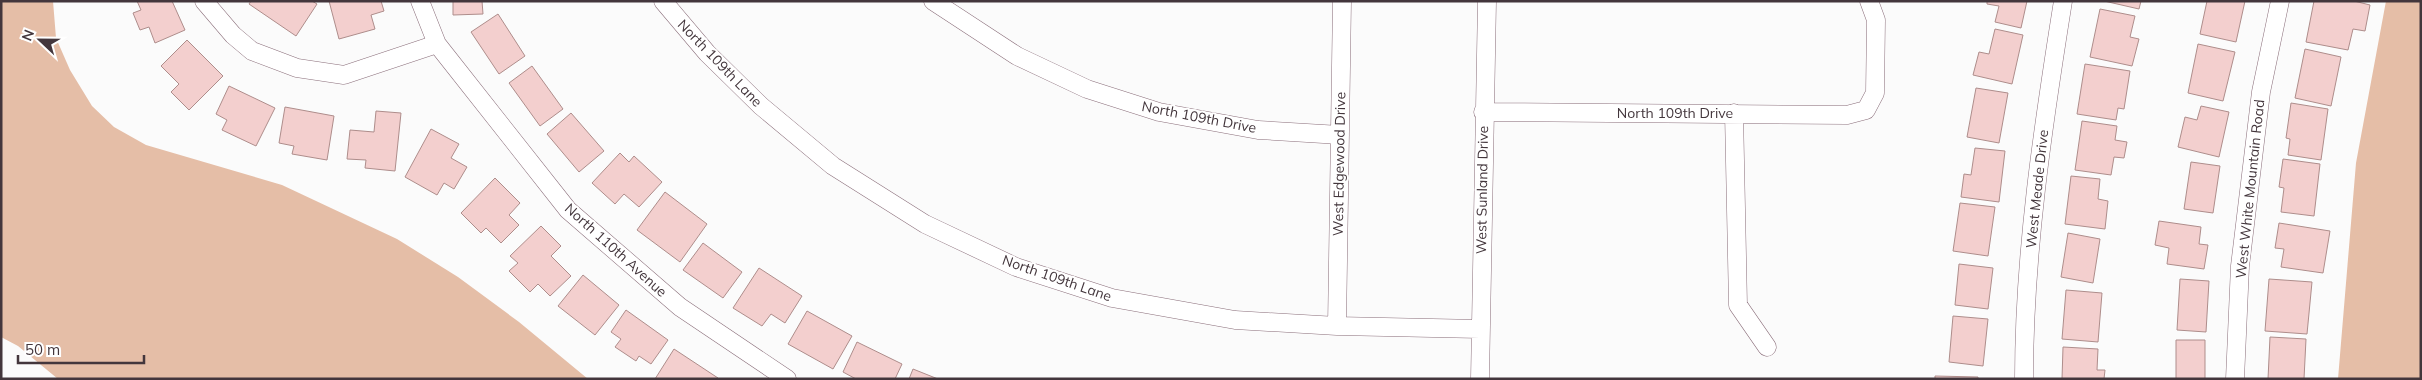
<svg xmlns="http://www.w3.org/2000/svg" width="2422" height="380" font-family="Mulish,sans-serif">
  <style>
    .green { fill: #e5bea7 }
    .building { fill: #f3cfce; stroke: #ae8d8b }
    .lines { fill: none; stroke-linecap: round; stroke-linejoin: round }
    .minor-casing { stroke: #8b6f7b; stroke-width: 19 }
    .minor { stroke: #fff; stroke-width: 18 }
    .labels { text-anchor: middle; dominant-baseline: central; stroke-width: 4; stroke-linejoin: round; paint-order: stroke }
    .street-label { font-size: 14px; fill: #43363c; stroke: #fff }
  </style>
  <rect width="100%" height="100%" fill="#fbfbfb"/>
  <path class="green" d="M1,1H53L56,38L70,70L92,106L114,127L146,145L282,185L397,239L458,277L519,322L588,379H58L18,346L1,337Z
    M2386,1H2421V379H2338L2356,163Z"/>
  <path class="building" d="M137,1H172L185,30L155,43L149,27L140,30L133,13L141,10Z
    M251,1H312L317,4L296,36L249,4Z
    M329,1H381L384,11L371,15L375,29L339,39Z
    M453,1H482L483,14L453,15Z
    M1987,1H2027L2021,28L1995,22L1999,6L1987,4Z
    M2104,1H2141L2139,9Z
    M2207,1H2245L2236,42L2200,34Z
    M2314,1H2354L2370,5L2365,31L2353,29L2348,50L2306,42Z
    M2100,9L2135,16L2130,37L2139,39L2132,66L2090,57Z
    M498,14L525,56L499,74L471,32Z
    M1995,29L2023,35L2012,84L1973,75L1979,52L1989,54Z
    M187,40L223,76L189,110L171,92L179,84L161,66Z
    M2198,44L2235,52L2223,101L2188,93Z
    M2305,49L2341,57L2331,106L2295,98Z
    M2085,64L2130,71L2124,109L2118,108L2116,120L2077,114Z
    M532,66L563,109L540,126L509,83Z
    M229,86L275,108L256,146L222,130L227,120L216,114Z
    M1976,88L2008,93L1999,143L1967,137Z
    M2291,103L2328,109L2321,160L2288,155L2290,139L2286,138Z
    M2201,106L2229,112L2219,157L2178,147L2185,117L2197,120Z
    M285,107L334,116L327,160L292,154L294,146L279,143Z
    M376,111L401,113L395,171L365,168L366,160L347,159L350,130L374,132Z
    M571,113L604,151L579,172L547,134Z
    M2082,121L2117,126L2115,140L2127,142L2124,158L2114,157L2111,175L2075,170Z
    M431,129L459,144L451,158L467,167L454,189L444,183L437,195L405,177Z
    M1975,148L2005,151L1999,202L1961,197L1964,174L1971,175Z
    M620,153L629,162L634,156L662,182L639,207L624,194L615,204L592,183Z
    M2283,159L2320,164L2314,216L2281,212L2284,188L2279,187Z
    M2191,162L2220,166L2213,213L2184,209Z
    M2071,176L2100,179L2098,199L2108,201L2105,229L2065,224Z
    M495,178L520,203L509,215L519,225L501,243L486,228L481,233L461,213Z
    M665,192L707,224L680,262L637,230Z
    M1960,203L1995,207L1988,256L1953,251Z
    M2159,221L2201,227L2199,244L2208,245L2204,269L2167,264L2169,248L2155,245Z
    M2279,223L2330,231L2323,273L2281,267L2284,249L2275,248Z
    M541,226L561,246L551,256L571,276L550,296L538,284L530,292L509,271L518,263L510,256Z
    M2068,233L2100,239L2093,283L2061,277Z
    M703,243L742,272L723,298L683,270Z
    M1959,264L1993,268L1988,309L1955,305Z
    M759,268L802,296L785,323L771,314L762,326L733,308Z
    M583,275L619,305L595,335L558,306Z
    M2180,279L2209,281L2206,332L2177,330Z
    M2269,279L2312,282L2307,334L2265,331Z
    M2066,290L2102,293L2098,342L2062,339Z
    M626,310L668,340L651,364L639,356L636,361L615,347L621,339L611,332Z
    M807,311L852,336L833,369L788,344Z
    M1953,316L1988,319L1983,366L1949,362Z
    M2270,337L2306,339L2304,379H2268Z
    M2176,340H2205V379H2176Z
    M857,342L902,364L895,379H856L843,372Z
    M2063,347L2098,349L2097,370H2105L2104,379H2062Z
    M674,349L718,378V379H655Z
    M913,369L938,379H909Z
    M1935,376L1978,377V379H1935Z"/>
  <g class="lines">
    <defs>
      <path id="minor" d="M204,1L233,35L252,51L297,68L344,75L437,44
        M420,1L437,44L568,210L680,307L787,379
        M663,1L707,53L761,106L833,166L925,224L1016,267L1112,298L1235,320L1337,326L1480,329
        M933,1L1017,56L1087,89L1159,112L1258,130L1340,135
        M1483,112L1847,115L1866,110L1875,93L1876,20L1869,1
        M1734,113L1738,305L1767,347
        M1337,326L1342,1
        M1480,379L1487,1
        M2024,379C2024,252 2043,126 2063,1
        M2235,379L2240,266L2261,92L2280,1"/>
    </defs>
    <use href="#minor" class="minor-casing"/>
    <use href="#minor" class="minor"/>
  </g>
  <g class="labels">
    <g class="street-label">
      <text transform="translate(720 63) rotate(46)">North 109th Lane</text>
      <text x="1675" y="113">North 109th Drive</text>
      <text transform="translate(1199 117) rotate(11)">North 109th Drive</text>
      <text transform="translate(1339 164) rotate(-89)">West Edgewood Drive</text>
      <text transform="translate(2037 189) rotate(-84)">West Meade Drive</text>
      <text transform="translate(2250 189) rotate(-84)">West White Mountain Road</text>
      <text transform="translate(1482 190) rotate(-89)">West Sunland Drive</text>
      <text transform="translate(616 250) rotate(42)">North 110th Avenue</text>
      <text transform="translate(1057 278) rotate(19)">North 109th Lane</text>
    </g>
  </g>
  <rect width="2422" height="380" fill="none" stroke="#43363c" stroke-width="5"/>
  <g transform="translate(40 40) rotate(292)" stroke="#ffffff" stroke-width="4" paint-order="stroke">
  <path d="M0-4L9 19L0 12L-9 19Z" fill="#43363c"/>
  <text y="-8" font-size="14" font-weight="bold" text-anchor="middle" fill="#43363c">N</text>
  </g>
  <path d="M18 355v8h126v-8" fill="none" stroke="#43363c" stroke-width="2.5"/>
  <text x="25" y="355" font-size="15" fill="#43363c" stroke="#ffffff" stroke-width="4" paint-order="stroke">50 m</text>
</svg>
